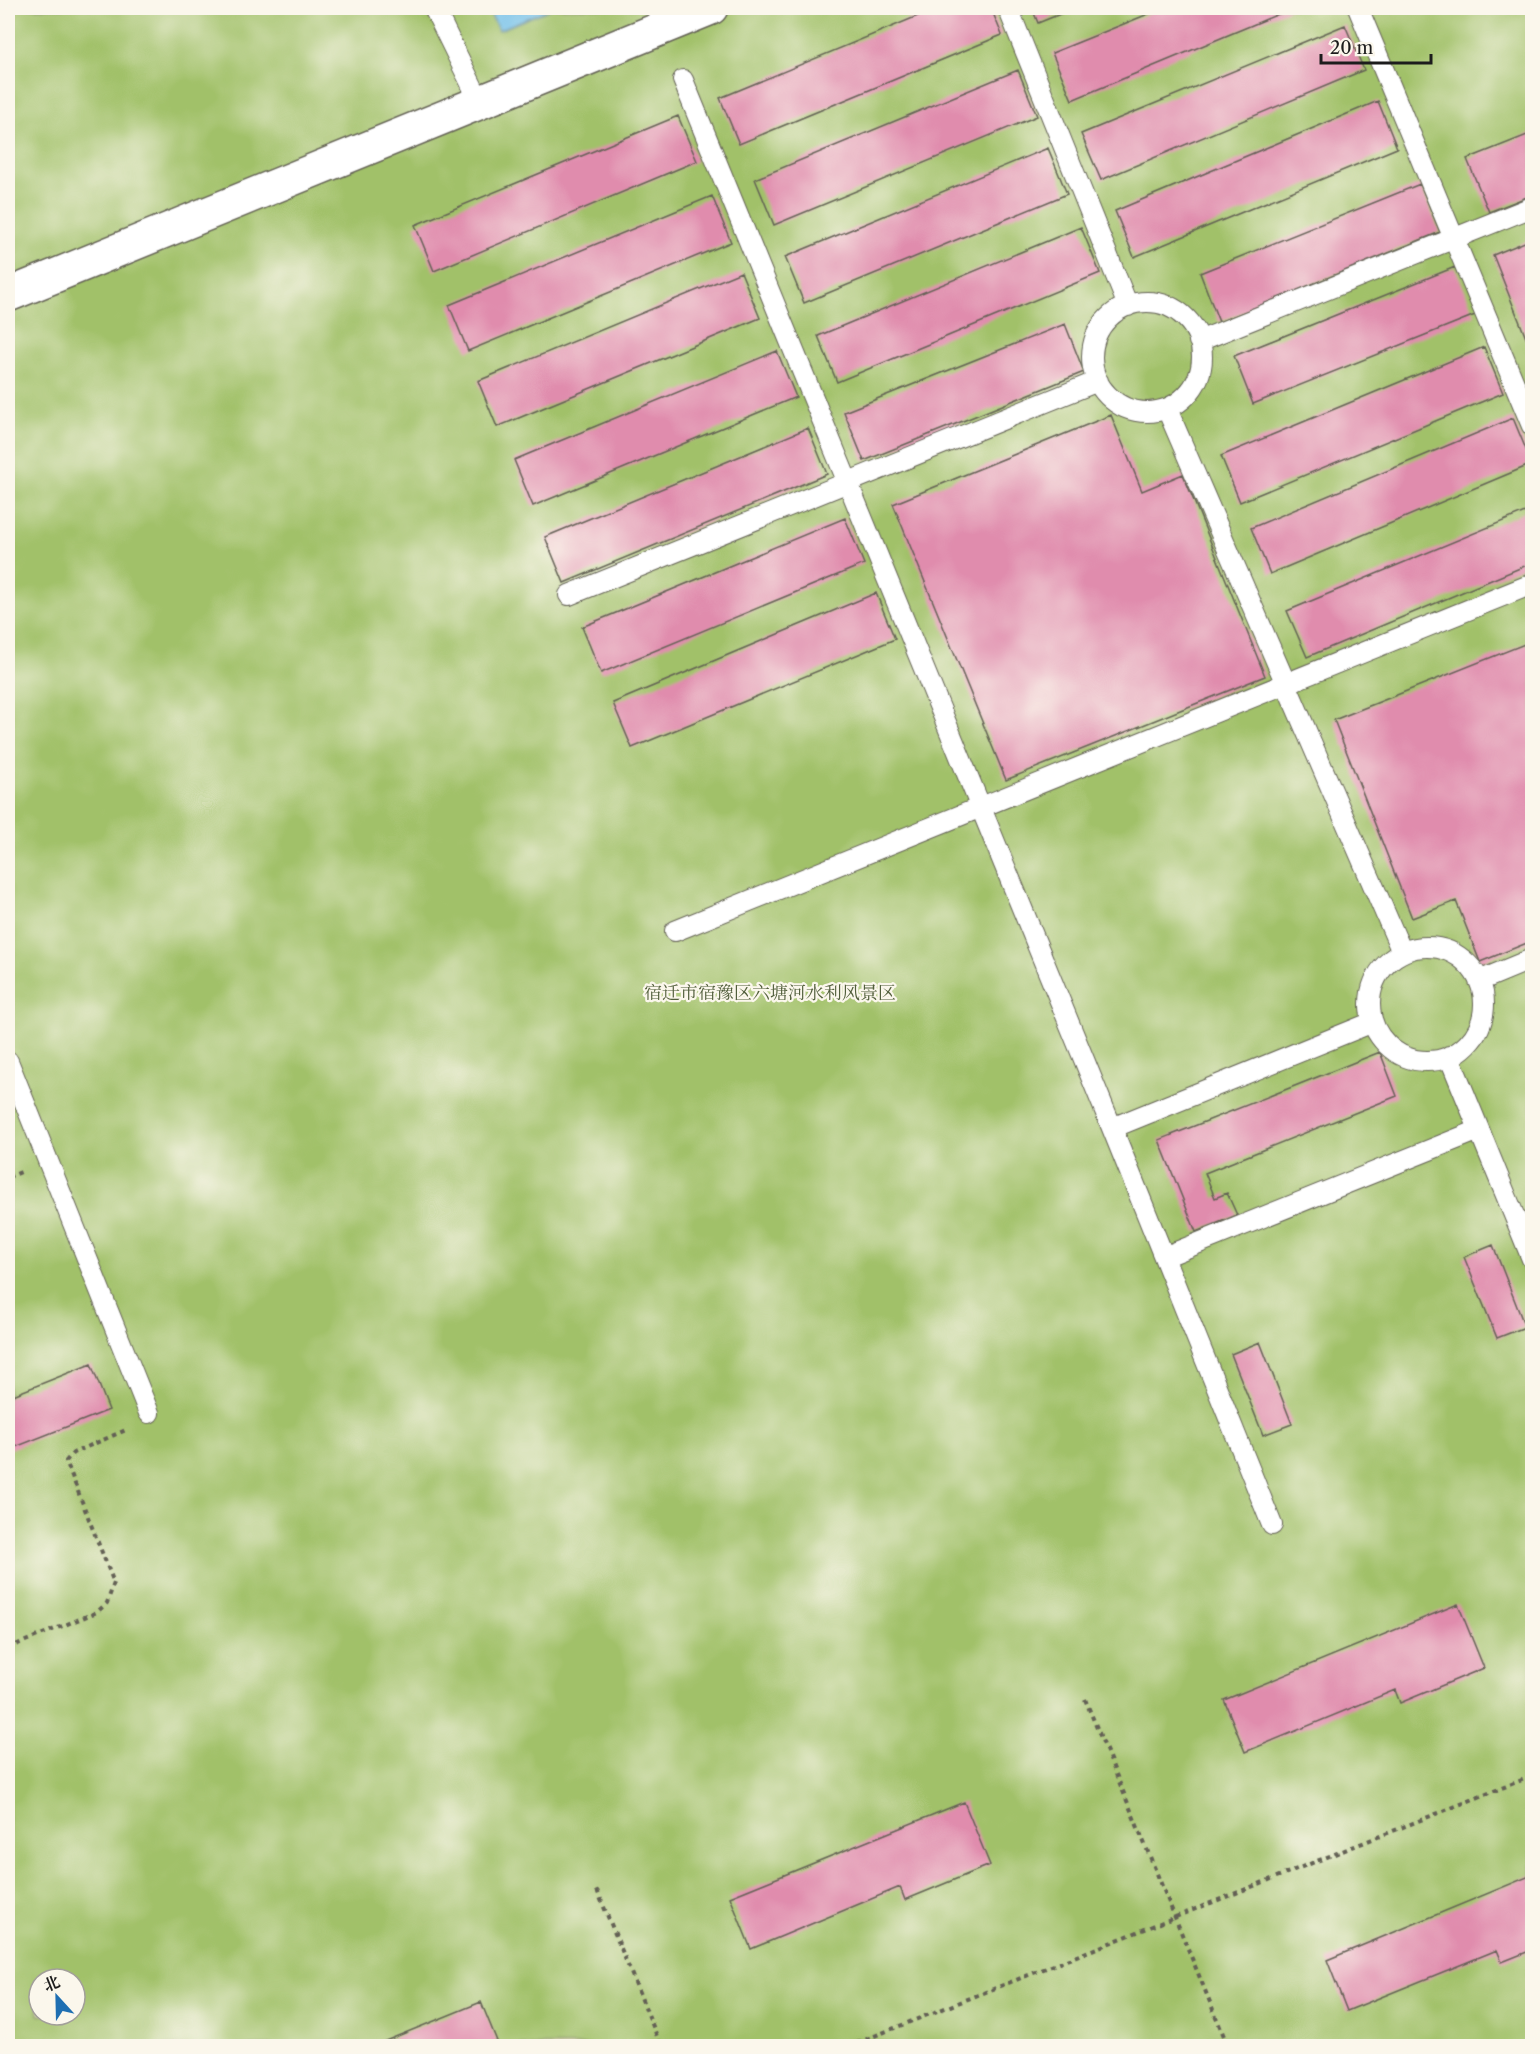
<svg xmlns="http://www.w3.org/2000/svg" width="1540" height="2054" font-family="'Libre Caslon Text','Noto Serif SC',serif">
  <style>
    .green { fill: #a1c169; stroke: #5e6e42; stroke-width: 1.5; fill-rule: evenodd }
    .water { fill: #70c0eb; stroke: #466e84; stroke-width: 1.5 }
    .building { fill: #e08cad }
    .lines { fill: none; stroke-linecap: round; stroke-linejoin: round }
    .lane-casing { stroke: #636154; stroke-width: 22 }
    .street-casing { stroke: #636154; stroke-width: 36 }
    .path { stroke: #636154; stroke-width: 4; stroke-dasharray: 4.5 4.5; stroke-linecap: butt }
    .lane { stroke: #fff; stroke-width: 20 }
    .street { stroke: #fff; stroke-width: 33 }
    .labels { text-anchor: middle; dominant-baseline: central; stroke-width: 4.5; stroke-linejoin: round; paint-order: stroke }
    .park-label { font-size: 18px; fill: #515e3b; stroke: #fbf7ec }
  </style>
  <rect width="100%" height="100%" fill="#fbf7ec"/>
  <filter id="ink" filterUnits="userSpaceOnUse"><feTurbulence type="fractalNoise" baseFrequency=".0167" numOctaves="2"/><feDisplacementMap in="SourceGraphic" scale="12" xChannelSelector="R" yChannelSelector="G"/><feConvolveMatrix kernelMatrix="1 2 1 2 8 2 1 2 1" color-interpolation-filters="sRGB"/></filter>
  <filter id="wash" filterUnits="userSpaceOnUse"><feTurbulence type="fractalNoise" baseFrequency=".008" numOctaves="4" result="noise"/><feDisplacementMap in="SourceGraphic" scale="24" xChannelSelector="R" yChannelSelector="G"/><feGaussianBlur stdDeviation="1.35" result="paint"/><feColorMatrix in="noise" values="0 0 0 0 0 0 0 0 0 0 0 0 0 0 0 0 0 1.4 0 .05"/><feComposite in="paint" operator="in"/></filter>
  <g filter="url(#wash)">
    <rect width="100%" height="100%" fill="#e8e0bb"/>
    <path class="green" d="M8,8H1532V2046H8ZM39,1979H75V2015H39Z"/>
    <path class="water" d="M487,8H552L499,30Z"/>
    <g id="blocks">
      <path class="building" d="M937,8H991L1002,35L739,144L720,98Z
        M1032,8H1075L1038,23Z
        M1163,8H1293L1072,100L1052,53Z
        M1345,25L1364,70L1101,180L1081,134Z
        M1018,70L1037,116L774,225L755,179Z
        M1378,101L1397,148L1134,257L1115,211Z
        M678,116L697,161L434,271L415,225Z
        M1532,133V195L1489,212L1467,159Z
        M1048,148L1067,194L804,303L785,257Z
        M1420,184L1440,232L1219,322L1200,273Z
        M712,196L731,242L468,351L449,305Z
        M1081,227L1100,273L837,382L818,336Z
        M1532,239V353L1493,255Z
        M1455,267L1475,315L1253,404L1234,356Z
        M741,272L760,318L497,427L478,381Z
        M1065,324L1084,372L864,461L844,412Z
        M1484,347L1503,393L1240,502L1221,456Z
        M777,351L796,397L533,506L514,460Z
        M1111,415L1142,491L1183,474L1265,676L1006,780L893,504Z
        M1513,418L1532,464L1270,574L1251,528Z
        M808,428L827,474L564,583L545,537Z
        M1532,509V563L1307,657L1287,611Z
        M845,518L864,564L601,673L582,627Z
        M876,593L895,639L632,748L613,703Z
        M1532,641V941L1480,962L1456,901L1412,918L1334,720Z
        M1380,1052L1397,1096L1205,1173L1215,1198L1227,1193L1237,1215L1196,1232L1159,1140Z
        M1493,1245L1525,1327L1497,1338L1464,1257Z
        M1260,1342L1292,1424L1263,1435L1231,1354Z
        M91,1364L109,1410L8,1450V1397Z
        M1458,1604L1484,1668L1400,1703L1395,1690L1245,1752L1224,1700Z
        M964,1802L990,1865L905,1900L900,1887L751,1949L730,1897Z
        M1532,1875V1950L1502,1962L1497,1950L1347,2011L1327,1960Z
        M481,2002L499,2046H373Z"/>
    </g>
  </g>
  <g filter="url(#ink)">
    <use href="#blocks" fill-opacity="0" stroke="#636154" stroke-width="1.5"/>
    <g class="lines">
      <defs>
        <path id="lane" d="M434,8L480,102
          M1008,8L1128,306
          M1358,8L1532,426
          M683,80L1112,1128L1272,1525
          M1092 357a55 55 0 1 1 110 0a55 55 0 1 1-110 0Z
          M1199,341L1532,207
          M1167,409L1402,952
          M569,595L1098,381
          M675,931L1532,584
          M1370 1004a57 57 0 1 1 114 0a57 57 0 1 1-114 0Z
          M1479,981L1532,959
          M1449,1056L1532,1259
          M8,1061L149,1413
          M1112,1128L1373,1022
          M1164,1257L1479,1130"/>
        <path id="street" d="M8,295L711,8"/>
      </defs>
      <use href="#lane" class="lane-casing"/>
      <use href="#street" class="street-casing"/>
      <path class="path" d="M8,1177L21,1172
        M8,1648L97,1612L107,1603L114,1583L66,1461L73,1453L128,1429
        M1085,1699L1228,2046
        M597,1890L661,2046
        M849,2046L1532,1776"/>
      <use href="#lane" class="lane"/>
      <use href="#street" class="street"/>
    </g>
  </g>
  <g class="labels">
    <g class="park-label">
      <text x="770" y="993">宿迁市宿豫区六塘河水利风景区</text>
    </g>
  </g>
  <rect width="1540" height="2054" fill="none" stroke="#fbf7ec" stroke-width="30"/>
  <g transform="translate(57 1997) rotate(338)"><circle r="28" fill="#fbf7ec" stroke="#a29f99" stroke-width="1.5"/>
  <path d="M0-4.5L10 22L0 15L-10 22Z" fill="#1f6fb2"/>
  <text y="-9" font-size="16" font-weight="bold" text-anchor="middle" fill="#1c1c1c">北</text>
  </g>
  <path d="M1321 54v9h110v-9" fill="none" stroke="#1c1c1c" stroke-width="3"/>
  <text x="1330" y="54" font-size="18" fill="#1c1c1c" stroke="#fbf7ec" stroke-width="4.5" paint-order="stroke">20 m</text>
</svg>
